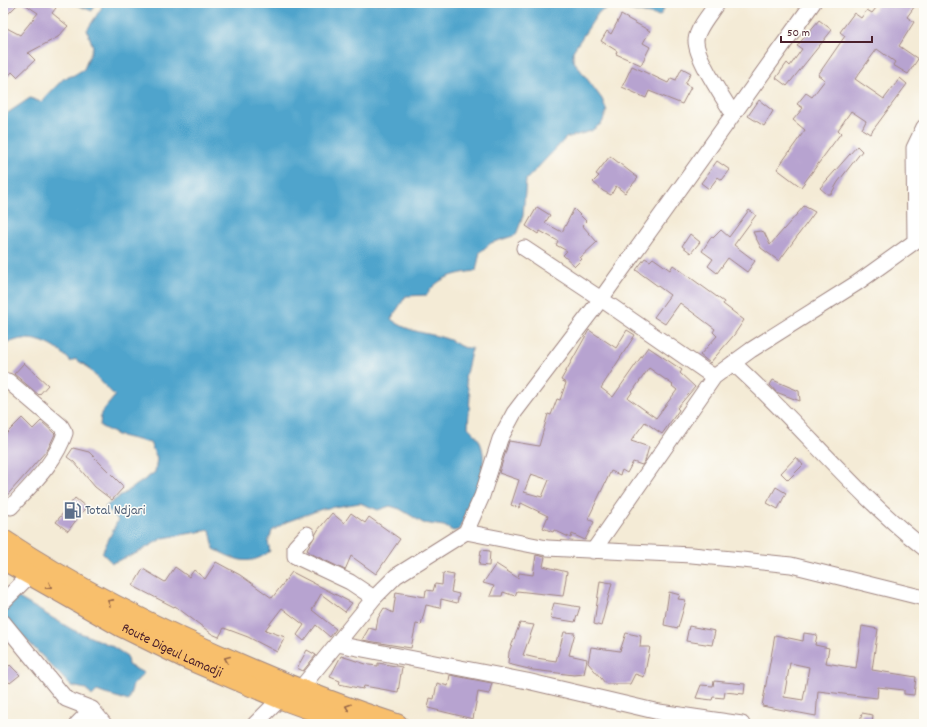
<svg xmlns="http://www.w3.org/2000/svg" width="927" height="727" font-family="Dekko,sans-serif">
  <style>
    .water { fill: #50a4cc; stroke: #4d627c }
    .building { fill: #b7a3d0; fill-rule: evenodd }
    .lines { fill: none; stroke-linecap: round; stroke-linejoin: round }
    .minor-casing { stroke: #9f8580; stroke-width: 17 }
    .major-casing { stroke: #9f8580; stroke-width: 21 }
    .minor { stroke: #fff; stroke-width: 15 }
    .major { stroke: #f8bf6c; stroke-width: 19 }
    .oneway { stroke: #986748 }
    .labels { text-anchor: middle; dominant-baseline: central; stroke-width: 3; stroke-linejoin: round; paint-order: stroke }
    .service-label { font-size: 14px; fill: #4e5e75; stroke: #fdfcf7; text-anchor: start }
    .street-label { font-size: 14px; fill: #4a1f2b; stroke: #fdfcf7 }
  </style>
  <rect width="100%" height="100%" fill="#fdfcf7"/>
  <filter id="ink" filterUnits="userSpaceOnUse"><feTurbulence type="fractalNoise" baseFrequency=".025" numOctaves="2"/><feDisplacementMap in="SourceGraphic" scale="8" xChannelSelector="R" yChannelSelector="G"/><feConvolveMatrix kernelMatrix="1 2 1 2 8 2 1 2 1" color-interpolation-filters="sRGB"/></filter>
  <filter id="wash" filterUnits="userSpaceOnUse"><feTurbulence type="fractalNoise" baseFrequency=".012" numOctaves="4" result="noise"/><feDisplacementMap in="SourceGraphic" scale="16" xChannelSelector="R" yChannelSelector="G"/><feGaussianBlur stdDeviation="0.9" result="paint"/><feColorMatrix in="noise" values="0 0 0 0 0 0 0 0 0 0 0 0 0 0 0 0 0 1.4 0 .05"/><feComposite in="paint" operator="in"/></filter>
  <g filter="url(#wash)">
    <rect width="100%" height="100%" fill="#f4ebd6"/>
    <path class="water" d="M72,3H96L92,11Z
      M99,3H667L660,16L629,10L617,4L599,12L573,51V60L602,99L607,111L602,123L591,131L566,138L526,180L523,216L516,235L491,243L480,252L476,271C457,273 437,277 427,295L406,296L391,319C410,334 429,332 450,340C460,345 459,348 472,348L465,378L470,396L468,427C472,431 478,437 480,442C492,471 470,503 459,530L453,531L444,526L423,523L400,509L390,506L378,510L360,503L322,509L286,522L272,531L268,542L270,551C249,568 234,559 214,549L210,530L163,538L137,553L112,563L102,553L118,520L105,507C122,494 138,485 155,472L157,458L150,443L117,435L100,426L101,413L115,396L85,365L75,359L71,362C58,347 42,338 21,339C15,340 9,344 3,341V116L30,98L41,102L63,79L74,75L84,69L93,47L87,30L102,7Z
      M17,597L73,630L110,645L127,656L128,665L144,673L133,685L128,701C117,696 108,696 97,691L92,696L86,689L71,686L3,616V608Z"/>
    <g id="blocks">
      <path class="building" d="M3,3H19L3,19Z
        M23,3H51L56,8L52,13L68,26L58,37L28,53L35,60L17,77L12,72L3,82V26L20,35L38,13Z
        M880,3H917L907,17L914,22L899,46L918,59L908,74L893,65L895,62L877,49L855,79L884,99L900,78L907,84L870,134L862,129L866,121L851,111L838,130L841,133L801,187L777,169L805,130L793,120L803,108L797,104L806,93L812,97L825,80L818,75L845,36L840,32L854,13L861,18L867,10L872,13Z
        M621,15L650,31L643,43L650,47L641,65L616,54L617,51L601,41L607,31L611,34Z
        M819,20L832,30L787,86L776,78L787,63L790,66L802,49L797,46Z
        M632,66L668,83L671,78L676,80L682,68L691,73L685,84L691,87L682,104L649,91L646,98L622,87Z
        M759,100L773,111L764,126L748,116Z
        M857,146L862,151L838,182L831,194H827L820,188Z
        M610,156L638,178L625,193L616,186L611,195L603,191L593,182L599,176L596,174Z
        M717,161L730,170L722,180L718,177L709,189L701,183Z
        M804,206L815,212L779,261L761,248L753,232L761,231L764,232L770,245Z
        M537,207L550,215L545,223L562,232L574,209L586,221L582,225L597,242L580,258L582,259L575,266L563,255L567,251L556,245L558,241L540,231L538,234L526,226Z
        M749,210L756,215L734,245L755,261L747,272L728,258L717,273L708,266L713,259L702,251L712,236L713,238L721,230L729,237Z
        M690,234L700,242L691,253L682,246Z
        M645,258L650,261L653,258L670,270L673,265L724,302L723,304L744,320L734,335L710,363L700,355L717,336L713,332L715,329L680,303L665,324L654,317L670,295L636,270Z
        M589,330L616,348L627,330L635,335L601,388L613,397L648,347L682,370L680,373L695,387L677,408L679,410L662,434L645,422L631,441L649,447L645,461L642,465L633,462L627,473L622,470L620,475L611,471L588,519L594,522L585,540L572,534L571,538L554,530L553,532L543,528L548,516L521,503L519,508L511,505L519,480L499,473L509,441L539,446L548,414L551,415L557,399L560,400L566,383L561,380ZM649,368L673,385L672,386L677,390L656,418L628,398ZM531,474L549,480L542,497L524,492Z
        M24,363L48,385L39,395L14,374Z
        M773,380L799,391L800,401L776,392L770,385Z
        M22,418L33,429L41,421L55,434L48,449L3,500V437Z
        M73,448L89,452L122,485L123,488L112,500L95,487L74,462L67,457Z
        M796,457L803,465L788,480L781,473Z
        M776,487L786,493L778,509L767,503Z
        M75,498L86,507L68,531L56,522Z
        M332,513L344,523L351,513L365,523L369,517L400,539L376,574L351,556L345,570L314,555L307,550L318,530Z
        M481,550L490,551L489,566L479,565Z
        M536,555L545,557L543,566L567,572L563,596L517,591L515,596L503,592L502,596H490L494,586L483,583L496,564L518,578L519,573L533,575Z
        M216,562L240,575L272,598L292,572L352,603L345,612L321,594L312,610L336,629L330,637L316,625L304,641L297,635L304,625L282,608L265,630L285,637L277,652L248,637L224,628L219,637L212,634L175,606L174,607L133,586L143,569L165,582L175,567L189,577L194,570L205,579Z
        M443,573L454,575L451,592L459,594L457,603L441,599L440,608L426,605L421,625L416,624L411,648L362,640L369,628L376,630L378,618L384,608L393,613L396,592L425,597L426,590L433,591L435,584L442,585Z
        M600,581L612,583L601,626L594,624Z
        M669,592L680,595L678,599L686,600L678,628L664,625Z
        M554,603L580,607L575,622L550,618Z
        M520,623L534,625L523,655L536,658L556,661L564,632L575,633L569,655L587,659L584,674L574,675L533,670L508,664L509,652Z
        M689,626L715,631L712,645L686,641Z
        M862,626L878,629L872,670L916,677L914,695L904,694V690L878,687L877,698L818,691L816,716L762,706L775,635L803,641L804,633L817,635L815,645L829,648L826,663L856,668ZM790,663L809,667L803,700L784,697Z
        M626,633L641,636L640,647H650L644,677L635,674L630,684H606L588,663L591,647L620,651Z
        M307,650L316,655L303,671L297,668Z
        M341,656L369,665L378,666V663L402,667L398,692L364,686L363,689L339,684L340,681L330,677Z
        M10,665L20,675L10,683L3,676V672Z
        M450,675L492,683L489,694L478,692L473,719L428,708L430,698L434,699L437,683L448,686Z
        M714,681L745,684L744,694L725,692L724,698L713,697L712,700L696,698L701,685L713,686Z
        M862,713L873,715L872,724L860,722Z"/>
    </g>
  </g>
  <g filter="url(#ink)">
    <use href="#blocks" fill-opacity="0" stroke="#9f8580" stroke-width="1"/>
    <g class="lines">
      <defs>
        <path id="minor" d="M717,3C711,13 697,28 696,40C695,57 724,99 733,114
          M915,241L914,148L924,127
          M524,248L601,299L714,377
          M733,363C799,422 854,493 924,548
          M3,381H8L61,426L65,433C56,462 31,485 11,507
          M466,532L547,548L692,555L791,565L924,598
          M307,534L295,547V556L350,582L374,598
          M593,551L714,377L751,350L857,283L924,235
          M3,602L30,575
          M3,622L66,699L92,709L104,724
          M337,644L527,681L659,712L742,724
          M300,689L374,598L396,576L466,532L482,496L500,439L514,413L601,299L813,3
          M77,724L92,709
          M255,724L280,699"/>
        <g id="major">
          <path d="M3,539C81,591 165,632 250,668C299,689 348,708 398,724"/>
          <path id="s1" d="M3,560L121,627L184,658L280,699L349,724"/>
        </g>
      </defs>
      <use href="#minor" class="minor-casing"/>
      <use href="#major" class="major-casing"/>
      <use href="#minor" class="minor"/>
      <use href="#major" class="major"/>
    </g>
    <defs><path id="oneway-chevron" d="M-2-3.5L2.5 0L-2 3.5" fill="none" stroke-width="1.6" stroke-linecap="round" stroke-linejoin="round"/></defs>
    <g class="oneway">
      <use href="#oneway-chevron" transform="translate(49 586) rotate(29)"/>
      <use href="#oneway-chevron" transform="translate(110 602) rotate(-151)"/>
      <use href="#oneway-chevron" transform="translate(227 659) rotate(-157)"/>
      <use href="#oneway-chevron" transform="translate(348 707) rotate(-161)"/>
    </g>
  </g>
  <defs>
    <symbol id="fuel-bare" viewBox="-9 -9 18 18"><path d="M-5.5-6h7V0h2V4h1.3V-2.5L3-4.5l.8-.8L6-3V5H2.5V1h-1V6h-7ZM-4.2-4.7v3.2H.2V-4.7Z" fill="#5c6f8a" stroke="#fdfcf7" stroke-width="2.5" paint-order="stroke"/></symbol>
  </defs>
  <g fill-rule="evenodd">
    <use href="#fuel-bare" x="60" y="498" width="25" height="25"/>
  </g>
  <g class="labels">
    <g class="service-label">
      <text x="85" y="511">Total Ndjari</text>
    </g>
    <g class="street-label">
      <text stroke="none"><textPath href="#s1" startOffset="192">Route Digeul Lamadji</textPath></text>
    </g>
  </g>
  <rect width="927" height="727" fill="none" stroke="#fdfcf7" stroke-width="16"/>
  <path d="M781 36v6h91v-6" fill="none" stroke="#4a1f2b" stroke-width="2"/>
  <text x="787" y="36" font-size="12" fill="#4a1f2b" stroke="#fdfcf7" stroke-width="3" paint-order="stroke">50 m</text>
</svg>
